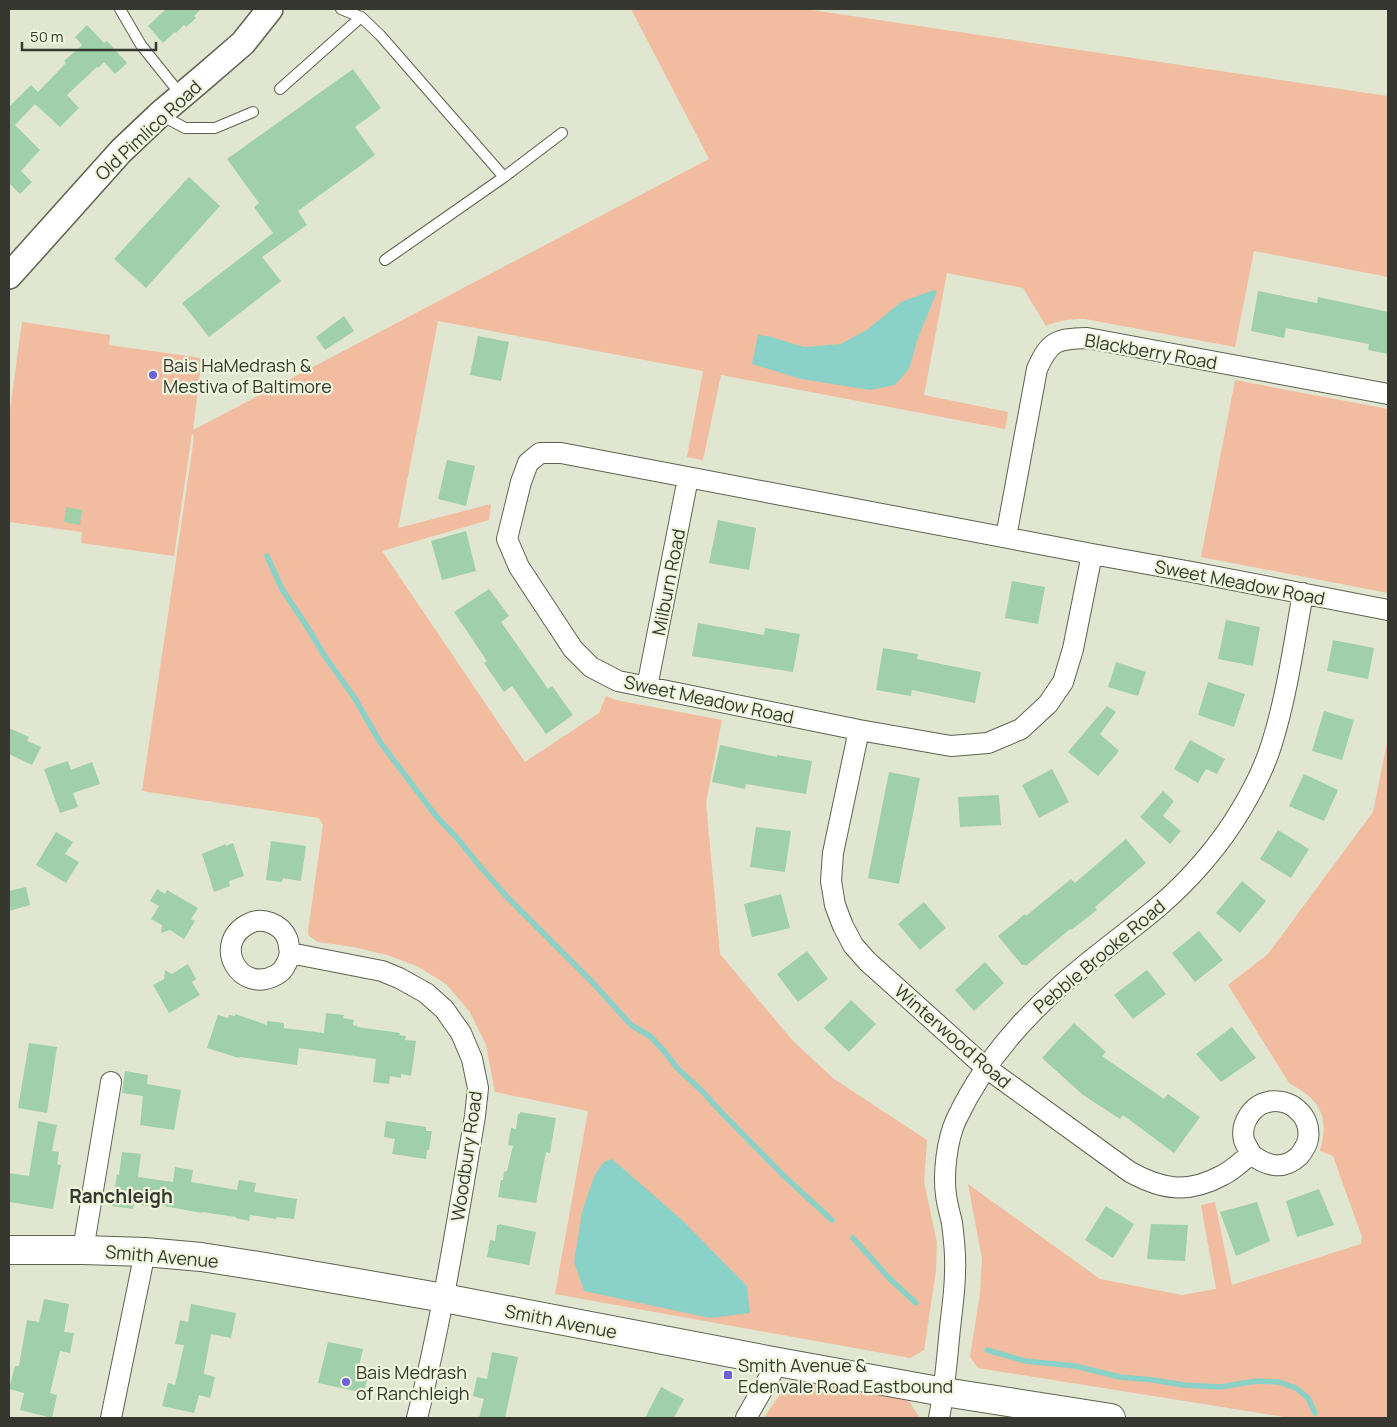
<svg xmlns="http://www.w3.org/2000/svg" width="1397" height="1427" font-family="Manrope,sans-serif">
  <style>
    .green { fill: #f1bc9f }
    .water { fill: #8ad2c7 }
    .lines { fill: none; stroke-linecap: round; stroke-linejoin: round }
    .stream { stroke: #8ad2c7; stroke-width: 5.5 }
    .building { fill: #9fd0a9 }
    .service-casing { stroke: #5e624f; stroke-width: 12 }
    .minor-casing { stroke: #5e624f; stroke-width: 22 }
    .tertiary-casing { stroke: #5e624f; stroke-width: 28 }
    .secondary-casing { stroke: #5e624f; stroke-width: 30 }
    .service { stroke: #fff; stroke-width: 10 }
    .minor { stroke: #fff; stroke-width: 20 }
    .tertiary { stroke: #fff; stroke-width: 25 }
    .secondary { stroke: #fff; stroke-width: 28 }
    .poi-dot { fill: #6f60da; stroke: #eff4dd; stroke-width: 2 }
    .labels { text-anchor: middle; dominant-baseline: central; stroke-width: 4.5; stroke-linejoin: round; paint-order: stroke }
    .street-label { font-size: 18px; fill: #36382f; stroke: #eff4dd }
    .poi-label { font-size: 18px; fill: #36382f; stroke: #eff4dd; text-anchor: start }
    .neighbourhood-label { font-size: 19px; font-weight: bold; fill: #36382f; stroke: #eff4dd }
  </style>
  <rect width="100%" height="100%" fill="#e1e6d0"/>
  <path class="green" d="M631,9H805L1387,96L1388,87V277L1254,251L1235,347L1085,319C1070,319 1059,320 1046,326L1023,288L947,273L924,395L1008,412L1005,429L721,375L703,460L687,457L703,371L438,321L398,528L491,504L489,520L382,551L525,762L599,713L606,696L616,700L722,720L706,803L720,954L793,1041L834,1079L927,1140L924,1182L937,1243L936,1271L924,1350L910,1358L555,1294L588,1111L495,1092L486,1045L470,1012L446,984L417,966L387,955L353,947L318,942L309,936L308,931L323,825L319,818L142,791L194,438L192,433L174,556L81,543L82,532L9,522V417L22,322L110,335L109,345L202,358L193,430L709,159Z
    M1235,380L1388,409V593L1201,557Z
    M1388,738V1418H1290L978,1368L970,1357L980,1293L982,1259L968,1184L1100,1279L1182,1295L1216,1289L1201,1205L1215,1202L1232,1285L1361,1244L1362,1237L1333,1156L1320,1151C1330,1116 1320,1100 1289,1083L1228,985L1268,954L1373,812Z
    M802,1380L909,1401L920,1418H764L784,1388Z"/>
  <path class="water" d="M934,290L937,292L918,338L909,369L895,385L870,390L801,379L752,364L758,335L768,336L804,347L841,344L868,329L901,302Z
    M612,1159L681,1219L747,1286L750,1313L710,1318L584,1291L574,1262L582,1212L595,1174L604,1162Z"/>
  <g class="lines">
    <path class="stream" d="M267,556L282,589L306,625L324,655L354,697L380,742L436,816L457,838L478,864L507,897L593,983L631,1025L650,1036L664,1051L678,1069L703,1092L722,1113L785,1177L832,1220
      M853,1238L889,1278L916,1303
      M987,1350L1025,1361L1075,1366L1120,1377L1153,1380L1184,1385L1220,1387L1256,1381L1279,1382L1296,1388L1308,1398L1315,1413"/>
  </g>
  <path class="building" d="M166,9H201L194,16L196,18L186,27L184,25L176,33L175,32L163,43L148,26Z
    M87,25L104,43L107,41L127,63L115,74L104,62L98,68L97,67L67,95L79,108L60,127L35,104L15,125L40,150L21,171L32,182L20,194L9,183V107L31,85L38,92L66,63L64,61L82,45L75,37Z
    M353,69L381,108L355,127L375,155L298,211L307,225L262,257L281,281L209,337L182,303L273,233L254,207L259,203L227,159Z
    M189,177L220,206L146,288L114,259Z
    M1258,291L1317,303L1318,297L1388,312V354L1368,350L1369,344L1286,328L1284,338L1251,331Z
    M344,316L354,331L325,350L316,337Z
    M478,336L509,342L501,381L470,375Z
    M447,460L475,466L466,506L438,499Z
    M66,507L82,510L80,525L64,522Z
    M718,520L756,528L749,570L709,563Z
    M466,531L476,571L442,580L431,541Z
    M1012,581L1045,587L1038,624L1005,618Z
    M489,589L509,616L501,622L548,689L552,686L573,715L546,734L512,686L504,692L484,663L487,661L454,612Z
    M1226,620L1260,627L1253,666L1218,659Z
    M698,623L764,635L765,628L800,634L793,672L692,656Z
    M1333,640L1374,648L1368,679L1327,671Z
    M883,648L918,654L917,659L981,672L975,703L912,690L911,696L876,690Z
    M1116,662L1146,672L1138,696L1108,687Z
    M1208,682L1245,694L1234,727L1198,715Z
    M1107,706L1116,712L1100,734L1119,751L1098,776L1068,752Z
    M1324,711L1354,720L1342,760L1312,751Z
    M9,728L29,737L27,741L41,747L32,765L9,754Z
    M1190,740L1225,759L1217,774L1206,769L1198,783L1174,769Z
    M720,745L777,757V755L812,761L806,794L746,784L745,789L712,782Z
    M68,761L71,770L92,762L100,784L73,793L78,807L60,813L44,769Z
    M1052,769L1069,802L1039,818L1022,785Z
    M889,772L920,778L899,884L868,878Z
    M1304,774L1338,790L1324,821L1289,806Z
    M1163,791L1174,801L1163,816L1181,831L1170,844L1140,817Z
    M999,795L1001,825L960,827L958,797Z
    M756,827L791,831L785,872L750,867Z
    M1278,830L1309,849L1291,878L1260,859Z
    M56,832L73,842L65,854L79,862L66,883L36,865Z
    M1126,839L1146,863L1095,907L1097,910L1071,930L1070,929L1027,965H1022L998,936L1025,914L1026,916L1071,879L1075,883Z
    M271,841L306,846L301,881L283,878L282,882L266,880Z
    M233,843L244,876L229,881L230,886L214,892L202,854L226,844V846Z
    M1242,881L1266,901L1240,933L1216,913Z
    M26,887L30,905L9,911V891Z
    M157,889L165,894L167,890L198,908L191,919L195,921L184,939L170,930L161,933L162,925L151,919L159,906L150,901Z
    M781,894L790,928L752,937L744,904Z
    M924,902L946,928L920,950L898,924Z
    M1199,931L1223,960L1195,982L1172,953Z
    M807,951L828,979L798,1002L777,974Z
    M985,962L1004,983L974,1011L955,990Z
    M188,964L196,979L192,982L200,995L169,1013L153,985L164,979L165,970L172,974Z
    M1147,970L1166,994L1133,1019L1114,995Z
    M851,1000L876,1024L849,1052L824,1028Z
    M326,1013L344,1015L343,1018L354,1020L353,1025L357,1026V1027L400,1033L399,1035L406,1036L405,1040L416,1041L411,1076L401,1074V1078L390,1076L389,1084L373,1082L376,1059L299,1048L297,1065L240,1057L239,1058L207,1048L218,1015L228,1018L229,1015L235,1016V1014L267,1025V1021L284,1023V1028L324,1033Z
    M1074,1023L1106,1052L1102,1056L1164,1099L1168,1094L1200,1117L1174,1153L1123,1115L1120,1119L1083,1095L1042,1058Z
    M1232,1027L1256,1058L1221,1082L1196,1054Z
    M29,1043L57,1047L47,1113L18,1108Z
    M125,1071L148,1075L147,1084L181,1090L174,1130L140,1125L143,1096L122,1093Z
    M520,1112L556,1118L550,1153L546,1152L536,1203L498,1197L501,1180H503L504,1172L507,1171L513,1146L508,1145L511,1128L516,1129L518,1114H520Z
    M38,1121L57,1125L52,1151L59,1152L57,1164L61,1165L53,1209L9,1202V1173L29,1176Z
    M386,1121L426,1127V1131H432L429,1150H427L426,1159L392,1154L395,1139L384,1137Z
    M122,1152L141,1154L138,1177L173,1182L175,1167L193,1170L191,1182L237,1190L239,1180L256,1183L254,1192L297,1199L294,1219L277,1217L276,1219L250,1215L249,1221L236,1218V1217L202,1212V1213L153,1204V1207L134,1204L133,1209L112,1206L117,1174L119,1175Z
    M1319,1189L1334,1225L1297,1237L1286,1201Z
    M1257,1202L1270,1241L1236,1256L1220,1212Z
    M1106,1206L1134,1224L1113,1258L1085,1240Z
    M499,1224L536,1232L529,1265L487,1257L490,1240L495,1241L497,1225H499Z
    M1151,1224L1188,1225L1185,1261L1147,1259Z
    M44,1299L69,1304L64,1332L74,1333L70,1353L60,1351L50,1393L57,1395L52,1418L20,1410L24,1393L9,1389L15,1366H19L27,1320L39,1322Z
    M191,1304L236,1313L231,1338L211,1334L204,1372V1374L215,1377L210,1398L199,1395L194,1413L162,1406L168,1383L175,1385L184,1345L175,1344L180,1320L188,1322Z
    M328,1342L363,1349L357,1374L368,1376L364,1393L318,1383Z
    M492,1352L518,1357L505,1418H479L484,1399L473,1396L477,1377L487,1379Z
    M661,1387L684,1399L674,1418H645Z"/>
  <g class="lines">
    <defs>
      <path id="service" d="M120,9L141,45L181,95
        M341,9L361,17L380,35L504,177
        M280,89L361,17
        M161,115L185,128H215L253,112
        M385,260L504,177L562,133"/>
      <path id="minor" d="M1006,537L1037,369C1050,340 1057,339 1087,338L1388,394
        M1092,554L1073,649L1063,682L1048,704L1021,729L988,743L951,746L859,730L618,681L591,667L573,649L519,567L507,539L521,482L528,463L540,453H561L1092,554L1192,572L1388,610
        M647,687L688,478
        M859,730L833,853L831,881L835,905L843,926L853,945L867,961L985,1067L1130,1172C1163,1190 1188,1194 1223,1175C1233,1170 1242,1161 1251,1154C1266,1166 1283,1171 1299,1156C1303,1151 1307,1145 1308,1139C1312,1116 1290,1097 1268,1102C1252,1105 1240,1124 1244,1140C1245,1144 1249,1149 1251,1154
        M290,953C289,949 289,943 287,938C281,924 262,916 248,924C211,944 240,995 276,975C280,973 284,969 286,964C288,961 289,957 290,953L382,971L399,978L426,993L444,1009L461,1033L472,1059L478,1088L475,1116C458,1217 442,1319 417,1418
        M83,1250L111,1082
        M111,1418L145,1252
        M746,1418L778,1362
        M939,1418C945,1388 947,1358 950,1328C952,1309 955,1290 955,1271C956,1255 954,1239 952,1223C950,1214 947,1204 946,1195C943,1173 947,1140 956,1120C980,1069 1016,1025 1058,988C1090,959 1126,934 1158,907C1190,880 1221,844 1242,808C1254,788 1265,766 1272,743C1287,695 1294,643 1303,593"/>
      <path id="tertiary" d="M9,276L121,151L160,114L206,75L243,43L270,9"/>
      <path id="secondary" d="M9,1250H83L145,1252L201,1257L265,1267L444,1298L778,1362L944,1392L1111,1418"/>
    </defs>
    <use href="#service" class="service-casing"/>
    <use href="#minor" class="minor-casing"/>
    <use href="#tertiary" class="tertiary-casing"/>
    <use href="#secondary" class="secondary-casing"/>
    <use href="#service" class="service"/>
    <use href="#minor" class="minor"/>
    <use href="#tertiary" class="tertiary"/>
    <use href="#secondary" class="secondary"/>
  </g>
  <g class="poi-dot">
    <circle cx="153" cy="375" r="5"/>
    <rect x="723" y="1370" width="10" height="10" rx="2.5"/>
    <circle cx="346" cy="1382" r="5"/>
  </g>
  <g class="labels">
    <g class="street-label">
      <text transform="translate(148 130) rotate(-43)">Old Pimlico Road</text>
      <text transform="translate(1151 351) rotate(10)">Blackberry Road</text>
      <text transform="translate(668 582) rotate(-79)">Milburn Road</text>
      <text transform="translate(1240 582) rotate(11)">Sweet Meadow Road</text>
      <text transform="translate(709 699) rotate(12)">Sweet Meadow Road</text>
      <text transform="translate(1099 956) rotate(-40)">Pebble Brooke Road</text>
      <text transform="translate(953 1036) rotate(41)">Winterwood Road</text>
      <text transform="translate(466 1156) rotate(-82)">Woodbury Road</text>
      <text transform="translate(162 1256) rotate(5)">Smith Avenue</text>
      <text transform="translate(561 1321) rotate(11)">Smith Avenue</text>
    </g>
    <g class="poi-label">
      <text x="163" y="365">Bais HaMedrash &amp;<tspan x="163" dy="21">Mestiva of Baltimore</tspan></text>
      <text x="738" y="1365">Smith Avenue &amp;<tspan x="738" dy="21">Edenvale Road Eastbound</tspan></text>
      <text x="356" y="1372">Bais Medrash<tspan x="356" dy="21">of Ranchleigh</tspan></text>
    </g>
    <g class="neighbourhood-label">
      <text x="121" y="1196">Ranchleigh</text>
    </g>
  </g>
  <rect width="1397" height="1427" fill="none" stroke="#36382f" stroke-width="20"/>
  <path d="M22 42v8h134v-8" fill="none" stroke="#36382f" stroke-width="2.5"/>
  <text x="30" y="42" font-size="15" fill="#36382f" stroke="#eff4dd" stroke-width="4" paint-order="stroke">50 m</text>
</svg>
